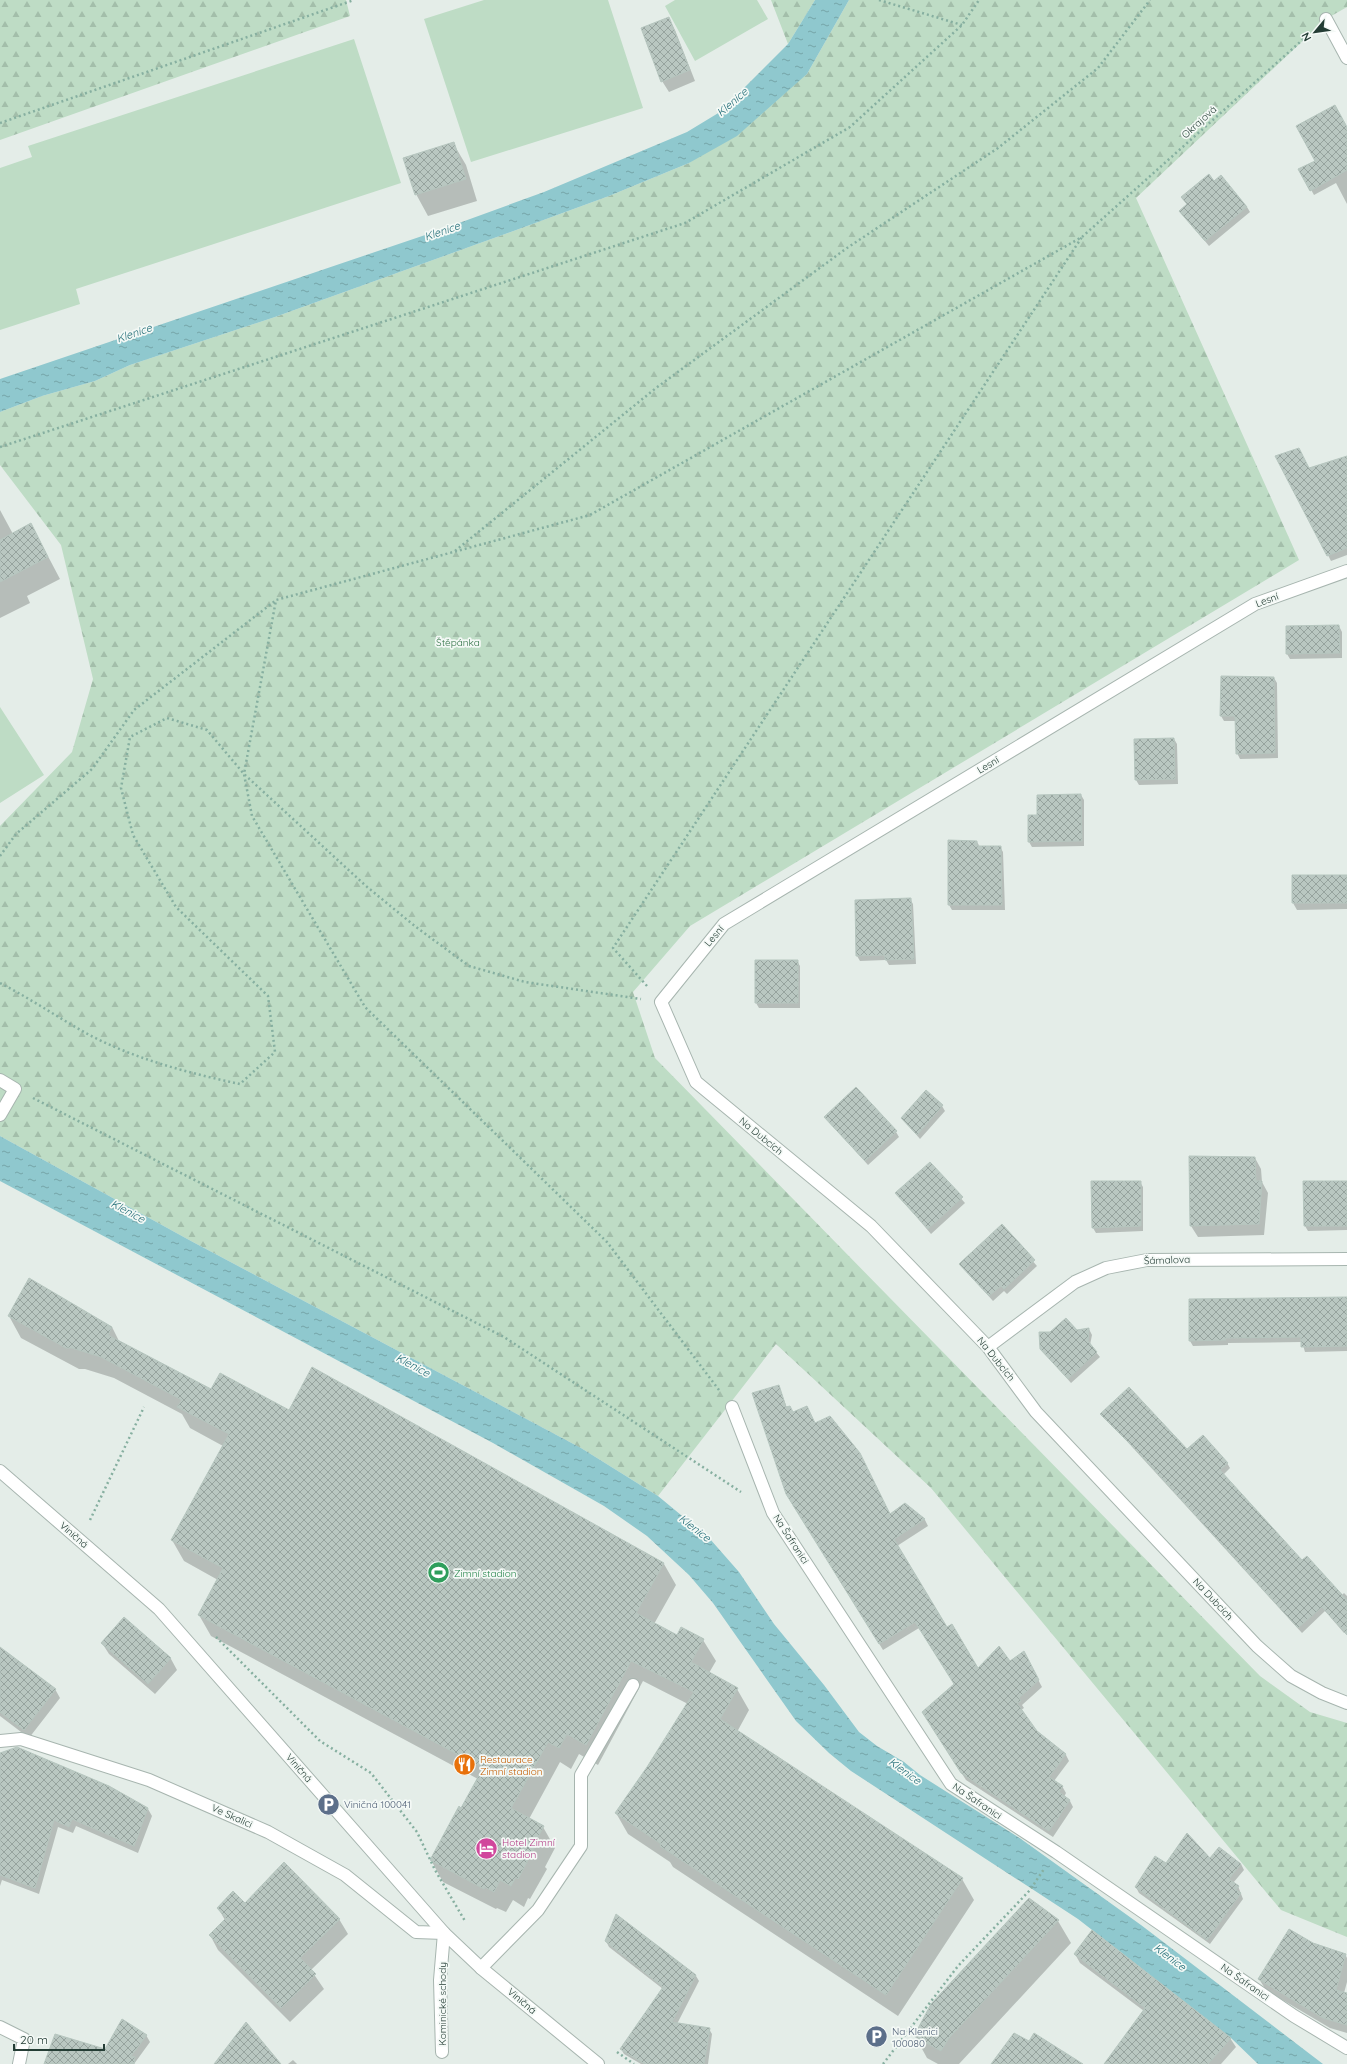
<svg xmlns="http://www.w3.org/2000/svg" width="1347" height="2064" font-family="Quicksand,sans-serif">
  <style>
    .grass { fill: #bedcc5 }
    .forest { fill: url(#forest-firs) }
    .water { fill: url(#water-ripples) }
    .shadow { fill: #0003 }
    .building { fill: url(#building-cross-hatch); stroke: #b6c6bf }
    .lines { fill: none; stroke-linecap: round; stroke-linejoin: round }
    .lane-casing { stroke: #a7b5af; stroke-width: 14 }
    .street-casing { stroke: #a7b5af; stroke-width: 14 }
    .path { stroke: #86afa0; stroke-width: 2.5; stroke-dasharray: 2 3; stroke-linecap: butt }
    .lane { stroke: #fff; stroke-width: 12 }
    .street { stroke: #fff; stroke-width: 12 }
    .labels { text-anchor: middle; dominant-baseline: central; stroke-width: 3.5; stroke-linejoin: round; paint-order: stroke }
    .street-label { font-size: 10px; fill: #243d35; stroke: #f4f9f6 }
    .park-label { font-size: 10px; fill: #307246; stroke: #f4f9f6 }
    .leisure-label { font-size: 10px; fill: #27864d; stroke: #f4f9f6; text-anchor: start }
    .food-label { font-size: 10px; fill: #c56008; stroke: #f4f9f6; text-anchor: start }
    .service-label { font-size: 10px; fill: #4e5e75; stroke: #f4f9f6; text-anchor: start }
    .hotel-label { font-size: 10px; fill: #b23c85; stroke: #f4f9f6; text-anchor: start }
    .water-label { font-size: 11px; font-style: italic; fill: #216d77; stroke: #f4f9f6 }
  </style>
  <defs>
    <pattern id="forest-firs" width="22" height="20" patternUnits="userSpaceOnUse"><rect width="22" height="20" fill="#bedcc5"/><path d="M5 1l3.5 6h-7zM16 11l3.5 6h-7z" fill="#a3beaa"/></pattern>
    <pattern id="water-ripples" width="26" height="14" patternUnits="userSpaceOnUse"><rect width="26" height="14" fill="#8fc8ce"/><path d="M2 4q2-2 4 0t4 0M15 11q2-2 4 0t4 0" fill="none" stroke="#75a4a8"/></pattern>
    <pattern id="building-cross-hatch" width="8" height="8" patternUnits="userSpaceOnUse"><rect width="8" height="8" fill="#b9c7c1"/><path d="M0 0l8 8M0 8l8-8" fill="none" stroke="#96a39e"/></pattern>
  </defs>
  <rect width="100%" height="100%" fill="#e4ede8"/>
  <path class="grass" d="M484,0H608L643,108L471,162L424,19Z
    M675,0H757L768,19L695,61L665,6Z
    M354,39L401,183L76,289L80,304L0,330V168L32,157L28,146Z
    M0,707L44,775L0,803Z"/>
  <path class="forest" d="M0,0H346L350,16L0,140Z
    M771,0H815L788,44Z
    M849,0H1347V7L1326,19L1136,198L1299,560L690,926L633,992L655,1058L1260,1676L1310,1712L1347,1723V1937L1281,1910L931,1488L776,1344L658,1496L581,1448L191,1241L0,1136V826L72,752L93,679L61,545L0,465V412L42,396L95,381L130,365L275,317L519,229L609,196L689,163L807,74Z"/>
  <path class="water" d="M815,0H849L807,74L737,136L689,163L609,196L519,229L275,317L130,365L95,381L42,396L0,412V379L437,231L544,192L687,132L720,112L788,44Z
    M0,1136L191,1241L581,1448L658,1496L710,1539L739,1572L774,1624L824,1685L859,1732L877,1746L904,1762L920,1775L1021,1839L1141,1925L1323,2064H1258L1231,2038L1078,1919L851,1771L829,1753L796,1721L713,1603L689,1575L647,1536L604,1506L493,1443L0,1181Z"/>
  <path class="shadow" d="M669,19L675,30L695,81L669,92L662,81Z
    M1347,130V204L1336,183L1314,195L1300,170L1316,161Z
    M453,143L466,165L477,201L428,216L416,194Z
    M1214,182L1247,207L1250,212L1209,246L1180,211L1187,205L1182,197Z
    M1277,457L1309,469L1347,457V555L1331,561Z
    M0,510L13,534L31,524L60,579L27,596L30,603L0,618Z
    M1339,626L1342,632V658L1290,659L1287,654Z
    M1274,678L1277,683L1278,758L1240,759L1237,753L1236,721H1224L1221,716Z
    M1174,739L1177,744L1178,784L1139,785L1136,780L1135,740Z
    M1081,795L1084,800V846L1032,847L1029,842V816H1038Z
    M949,842H977L980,847H1000L1003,852L1005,910H952L949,905Z
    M1293,876L1347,877V909L1297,910L1293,903Z
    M910,899L913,904L916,964L889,965L886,960L860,961L857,956L856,901Z
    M797,961L800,966V1008H759L756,1003Z
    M942,1106L945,1111L920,1139L902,1118Z
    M825,1117L896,1132L899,1137L868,1165Z
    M1255,1158L1261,1169L1262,1182L1268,1193L1264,1235L1198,1237L1191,1226Z
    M930,1163L965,1203L931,1234L897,1194Z
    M1140,1182L1143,1187V1231L1096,1233L1093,1228Z
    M1347,1182V1230L1308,1231L1305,1226Z
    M1002,1226L1037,1266L1007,1294L1004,1291L993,1301L960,1264Z
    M1347,1298V1351L1305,1352L1302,1342L1228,1343V1345L1193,1346L1190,1341Z
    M9,1316L112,1327L120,1343L212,1391L290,1411L664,1564L676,1585L654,1624L677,1636L703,1640L716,1661L709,1673L737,1689L749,1710L737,1732L962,1879L974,1900L898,2016L673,1867L670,1862L628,1834L616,1813L648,1768L688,1704L643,1681L598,1765L579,1754L571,1769L560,1762L529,1819L543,1827L555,1848L545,1867L547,1869L530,1899L528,1898L524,1907L513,1900L506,1912L497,1908L496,1909L443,1882L431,1860L478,1779L211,1636L199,1615L218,1580L184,1561L172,1540L223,1446L190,1428L182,1414L114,1378L85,1369H79L21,1338Z
    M1089,1329L1092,1335L1090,1345L1100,1357L1071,1383L1041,1349L1076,1331Z
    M779,1386L787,1408L793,1413L815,1424L890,1515L905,1505L925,1520L928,1526L897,1546L946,1628L978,1669L1027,1659L1042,1687L1022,1705L1024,1708L1021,1710L1036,1732L1066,1755L1069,1761L1054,1781L1062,1786L1066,1793L1064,1797L1070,1801L1073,1807L1053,1837L966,1780L927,1719L955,1685L919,1628L883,1650L791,1499Z
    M1102,1414L1187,1451L1227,1463L1230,1468L1223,1475L1302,1562L1342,1595L1344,1593L1347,1596V1630L1344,1633L1325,1611L1302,1633Z
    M124,1618L171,1659L177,1670L155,1694L109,1654L102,1643Z
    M0,1666L55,1689L60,1698L29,1738L0,1716Z
    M0,1755L131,1801L148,1809L152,1816L138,1853L76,1826L73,1833L58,1827L39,1894L2,1880L0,1886Z
    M1166,1864H1241L1244,1870L1233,1883L1238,1886L1243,1899L1210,1944L1139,1893L1136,1887Z
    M1030,1899L1058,1921L1071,1943L959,2064H938L927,2058L915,2036Z
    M245,1904L339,1919L348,1934L311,1970L324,1989L290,2022L218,1950L210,1935L225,1920L218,1908Z
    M616,1916L696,1976L699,1981L677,2024L709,2029L712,2034L708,2064H641L624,2054L621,2049L663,1989L609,1947L606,1941Z
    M1312,1944L1345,1954L1347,1958V1982L1344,1993L1347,1994V2033L1330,2028L1266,1990L1259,1979Z
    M1075,1954L1230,2038L1236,2047L1221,2064H1105L1144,2011L1080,1963Z
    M146,2035L150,2042L134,2064H46L105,2050Z
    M293,2060L297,2064H288Z"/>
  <path class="building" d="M669,17L690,70L661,82L641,28Z
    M1335,105L1347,127V170L1310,191L1298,169L1315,161L1296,126Z
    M454,142L466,179L415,195L403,158Z
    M1209,174L1214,181L1221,175L1247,207L1205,241L1179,211L1187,204L1181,197Z
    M1299,448L1309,468L1347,456V548L1327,556L1275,456Z
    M31,523L48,557L0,582V540Z
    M1339,625L1340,653L1286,654V626Z
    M1221,676L1274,677L1275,753L1236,754L1235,716H1220Z
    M1174,738L1175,779L1135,780L1134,739Z
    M1081,794L1082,841L1028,842V815H1037V795Z
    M948,840L977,841V846H1001L1002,905H948Z
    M1292,875H1347V903H1292Z
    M911,898L914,959L885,960V955L856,956L855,900Z
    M755,960H798V1003H755Z
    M856,1087L897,1131L865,1161L824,1117Z
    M926,1090L943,1105L917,1135L901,1118Z
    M1189,1156L1255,1157L1256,1181H1262L1259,1224L1190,1226Z
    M930,1162L963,1197L928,1229L895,1193Z
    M1091,1181H1141V1226L1092,1228Z
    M1303,1181H1347V1226H1304Z
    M1002,1224L1035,1260L1004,1289L1001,1286L989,1296L959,1264Z
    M29,1278L112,1327L108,1335L211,1389L220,1373L289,1410L312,1367L664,1563L636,1613L677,1635L681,1627L704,1639L691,1662L738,1688L720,1719L963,1878L886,1995L660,1846L661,1844L615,1813L647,1767L694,1692L631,1661L586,1745L567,1734L559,1748L548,1742L511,1808L544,1826L533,1846L535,1847L518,1879L516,1877L511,1886L500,1880L494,1892L485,1887L484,1889L430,1860L459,1806L461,1808L483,1768L198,1615L223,1568L171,1540L229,1434L177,1407L182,1400L101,1357L72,1348H66L8,1316Z
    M1347,1297V1346L1301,1347V1337L1225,1338L1226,1340L1189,1341V1299Z
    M1066,1318L1077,1330L1089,1328L1088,1341L1097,1352L1068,1379L1040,1349L1039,1332H1050Z
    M779,1385L786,1407L790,1406L793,1412L807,1406L815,1423L830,1416L860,1453L890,1514L905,1503L925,1519L894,1539L947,1627L952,1624L978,1668L999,1646L1010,1661L1024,1651L1039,1680L1019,1698L1021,1701L1017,1703L1037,1731L1066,1754L1049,1777L1063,1786L1059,1792L1070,1800L1049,1831L961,1773L922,1712L954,1684L915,1622L879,1644L786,1494L752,1393Z
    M1129,1387L1187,1449L1203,1435L1228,1463L1220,1470L1302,1560L1307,1556L1347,1600V1635L1322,1607L1298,1628L1137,1451L1100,1414Z
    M124,1617L171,1658L148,1684L101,1643Z
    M0,1647L56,1689L24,1730L0,1712Z
    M17,1747L109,1786L148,1808L134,1846L72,1819L69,1827L54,1820L35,1888L0,1875V1753Z
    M1187,1833L1210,1858L1219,1847L1241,1864L1229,1879L1239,1886L1236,1890L1241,1893L1207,1940L1135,1887L1155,1856L1166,1863Z
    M284,1862L340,1919L300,1958L316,1974L281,2008L209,1935L226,1918L217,1908L233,1891L245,1903Z
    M1029,1898L1059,1920L949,2038L941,2051L914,2036L931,2004Z
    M616,1914L696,1975L672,2022L710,2028L704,2064H645L620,2049L663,1987L605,1941Z
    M1289,1929L1313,1943L1346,1954L1336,1990L1347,1993V2025L1323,2018L1258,1979Z
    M1092,1930L1231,2038L1208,2064H1104L1145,2008L1074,1954Z
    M122,2019L147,2035L131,2056L135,2057L134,2064H44L55,2034L105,2049Z
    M246,2022L281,2064H214Z
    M1014,2033L1029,2041L1034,2033L1083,2064H991Z"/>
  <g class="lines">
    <defs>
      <path id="lane" d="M0,1080L15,1089L0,1115
        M0,1741L21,1739L149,1780L268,1832L345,1875L416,1932L444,1933
        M481,1968L538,1910L581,1846V1775L633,1685
        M0,2027L24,2039L19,2064"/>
      <path id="street" d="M1326,19L1347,58
        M1347,571L1255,604L724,924L661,1002L696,1082L871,1226L988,1347L1036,1412L1257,1646L1291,1676L1322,1693L1347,1703
        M988,1347L1075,1282L1106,1268L1147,1260L1347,1259
        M732,1407L773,1513L951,1784L1056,1852L1294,2016L1347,2048
        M0,1471L159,1609L444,1933L481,1968L598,2064
        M442,2052L440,1980L444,1933"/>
    </defs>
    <use href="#lane" class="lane-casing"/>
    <use href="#street" class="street-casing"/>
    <path class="path" d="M879,0L962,25
      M0,123L354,0
      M0,447L685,223L850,127L962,25L979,0
      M455,551L656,388L847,248L998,148L1098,68L1150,0
      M0,856L16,834L92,769L134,710L275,601
      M0,983C29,998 56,1016 84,1032C131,1058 188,1073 240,1084L275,1052L268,996L176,907L133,835L121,788L130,737L167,718L207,730L244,774L366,886L416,927L469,966L525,982L641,999
      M647,986L613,948L1082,237
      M33,1098L504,1337L741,1492
      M719,1390L607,1242L365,1007L252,816L244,774L276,600L590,515L1082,237L1309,34
      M90,1520L144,1407
      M216,1637L320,1741L371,1773L417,1832L435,1870L465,1921
      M617,2052L634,2064
      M883,2064L958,1966L1030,1890L1044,1869"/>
    <use href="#lane" class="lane"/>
    <use href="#street" class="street"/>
  </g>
  <defs>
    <symbol id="stadium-disc" viewBox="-11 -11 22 22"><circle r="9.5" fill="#2e9e5b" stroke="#f4f9f6"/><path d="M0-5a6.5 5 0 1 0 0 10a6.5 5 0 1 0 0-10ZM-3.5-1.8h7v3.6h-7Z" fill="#fff"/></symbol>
    <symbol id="restaurant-disc" viewBox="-11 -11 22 22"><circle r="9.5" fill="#e8710a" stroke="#f4f9f6"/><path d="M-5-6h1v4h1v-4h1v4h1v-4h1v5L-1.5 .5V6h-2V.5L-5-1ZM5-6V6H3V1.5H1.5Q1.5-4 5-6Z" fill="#fff"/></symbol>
    <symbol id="parking-disc" viewBox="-11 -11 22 22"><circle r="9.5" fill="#5c6f8a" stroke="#f4f9f6"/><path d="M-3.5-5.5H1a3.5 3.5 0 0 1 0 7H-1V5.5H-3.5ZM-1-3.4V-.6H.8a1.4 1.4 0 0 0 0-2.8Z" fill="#fff"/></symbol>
    <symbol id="hotel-disc" viewBox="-11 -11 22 22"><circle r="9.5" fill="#d1479c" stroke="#f4f9f6"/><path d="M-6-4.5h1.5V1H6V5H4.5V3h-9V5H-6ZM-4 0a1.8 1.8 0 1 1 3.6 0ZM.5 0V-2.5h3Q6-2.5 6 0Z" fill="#fff"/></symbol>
  </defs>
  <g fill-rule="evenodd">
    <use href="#stadium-disc" x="426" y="1560" width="25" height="25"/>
    <use href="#restaurant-disc" x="452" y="1752" width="25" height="25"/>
    <use href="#parking-disc" x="316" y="1792" width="25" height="25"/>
    <use href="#hotel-disc" x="474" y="1836" width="25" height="25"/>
    <use href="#parking-disc" x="864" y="2024" width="25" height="25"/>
  </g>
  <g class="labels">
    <g class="street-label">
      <text transform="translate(1199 122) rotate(-42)">Okrajová</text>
      <text transform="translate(1267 600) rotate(-21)">Lesní</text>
      <text transform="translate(988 765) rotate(-31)">Lesní</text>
      <text transform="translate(714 936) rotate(-50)">Lesní</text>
      <text transform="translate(761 1136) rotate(39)">Na Dubcích</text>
      <text transform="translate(1167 1260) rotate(-2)">Šámalova</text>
      <text transform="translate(996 1359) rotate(51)">Na Dubcích</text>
      <text transform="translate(74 1535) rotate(41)">Viničná</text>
      <text transform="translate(791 1539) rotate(57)">Na Šafranici</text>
      <text transform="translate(1213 1599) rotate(47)">Na Dubcích</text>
      <text transform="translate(299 1768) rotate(49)">Viničná</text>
      <text transform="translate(977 1801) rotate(34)">Na Šafranici</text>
      <text transform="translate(232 1816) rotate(24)">Ve Skalici</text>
      <text transform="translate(1245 1982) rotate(35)">Na Šafranici</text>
      <text transform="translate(522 2001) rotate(40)">Viničná</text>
      <text transform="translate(442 2004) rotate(-90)">Kominické schody</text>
    </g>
    <g class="park-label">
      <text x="458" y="642">Štěpánka</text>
    </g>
    <g class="leisure-label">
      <text x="454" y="1573">Zimní stadion</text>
    </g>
    <g class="food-label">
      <text x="480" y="1759">Restaurace<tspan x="480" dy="12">Zimní stadion</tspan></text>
    </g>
    <g class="service-label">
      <text x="344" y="1804">Viničná 100041</text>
      <text x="892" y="2031">Na Klenici<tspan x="892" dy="12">100080</tspan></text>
    </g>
    <g class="hotel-label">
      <text x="502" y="1842">Hotel Zimní<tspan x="502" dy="12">stadion</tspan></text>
    </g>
    <g class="water-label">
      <text transform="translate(732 102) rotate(-41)">Klenice</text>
      <text transform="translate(442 231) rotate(-19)">Klenice</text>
      <text transform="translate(134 333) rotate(-19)">Klenice</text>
      <text transform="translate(128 1211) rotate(28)">Klenice</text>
      <text transform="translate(413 1365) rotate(28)">Klenice</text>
      <text transform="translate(695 1528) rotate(38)">Klenice</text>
      <text transform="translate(905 1771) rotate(36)">Klenice</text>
      <text transform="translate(1170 1957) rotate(37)">Klenice</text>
    </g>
  </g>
  <g transform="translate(1315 32) rotate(241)" stroke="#f4f9f6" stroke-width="3" paint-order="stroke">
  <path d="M0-3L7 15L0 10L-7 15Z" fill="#243d35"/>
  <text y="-6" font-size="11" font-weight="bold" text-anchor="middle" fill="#243d35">N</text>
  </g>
  <path d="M14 2044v6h90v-6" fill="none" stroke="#243d35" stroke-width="2"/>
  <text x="20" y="2044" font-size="12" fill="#243d35" stroke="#f4f9f6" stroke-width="3" paint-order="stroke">20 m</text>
</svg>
